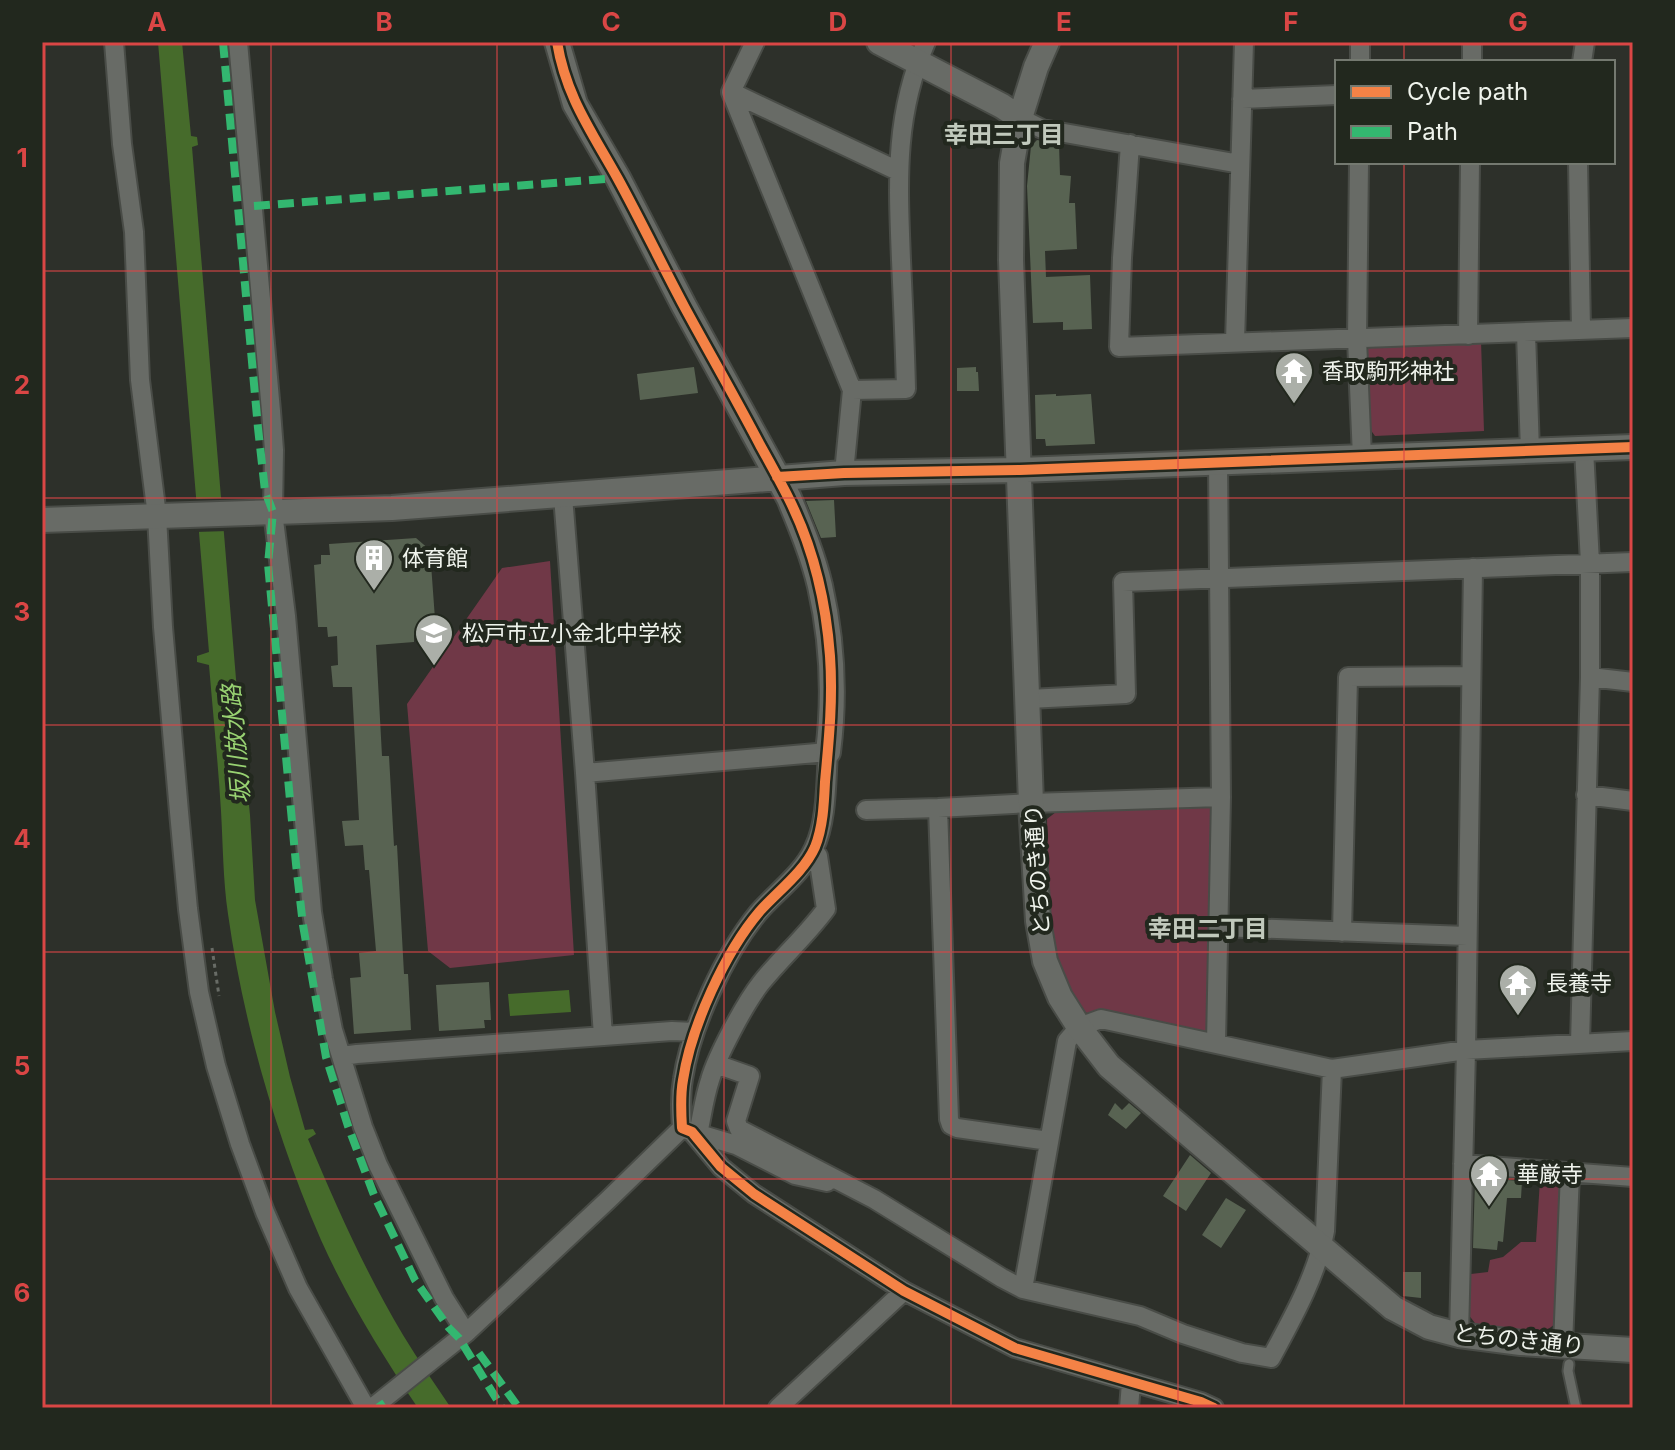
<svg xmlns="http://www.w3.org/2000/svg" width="1675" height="1450" font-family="Inter,'Noto Sans JP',sans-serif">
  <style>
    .green { fill: #703847 }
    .water { fill: #466b2b }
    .pier { fill: #2d302a }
    .building { fill: #586352 }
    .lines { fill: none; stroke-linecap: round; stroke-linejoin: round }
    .service-casing { stroke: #494c47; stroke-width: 13 }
    .minor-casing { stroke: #494c47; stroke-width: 22 }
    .tertiary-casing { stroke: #494c47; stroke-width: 28 }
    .path { stroke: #686c66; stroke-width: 3; stroke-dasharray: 4 4; stroke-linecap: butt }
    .service { stroke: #686b66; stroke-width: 9 }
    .minor { stroke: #686b66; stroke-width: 18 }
    .tertiary { stroke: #686b66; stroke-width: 24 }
    .quiet { stroke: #33b770; stroke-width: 8; stroke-dasharray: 16 8; stroke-linecap: butt }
    .cycleway-casing { stroke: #22281e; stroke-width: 15 }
    .cycleway { stroke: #f48246; stroke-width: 10 }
    .grid { fill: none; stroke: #da4645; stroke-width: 2; stroke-opacity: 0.55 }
    .labels { text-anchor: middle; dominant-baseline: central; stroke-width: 8; stroke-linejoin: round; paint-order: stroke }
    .poi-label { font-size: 22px; fill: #eff3ec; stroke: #22281e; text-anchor: start }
    .street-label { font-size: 22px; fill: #eff3ec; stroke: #22281e }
    .neighbourhood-label { font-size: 24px; font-weight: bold; fill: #c1c9bc; stroke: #22281e }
    .water-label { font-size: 24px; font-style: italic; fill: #98d272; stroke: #22281e }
    .neatline { fill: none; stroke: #da4645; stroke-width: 3 }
    .grid-label { font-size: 26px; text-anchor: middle; font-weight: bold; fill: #da4645 }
  </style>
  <rect width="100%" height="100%" fill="#2d302a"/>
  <path class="green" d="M1481,341L1484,431L1375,436L1367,425L1365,352L1370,346Z
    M550,561L574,955L450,968L428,951L407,704L502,568Z
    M1211,807L1214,927L1212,1038L1102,1014L1075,1012C1048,951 1049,885 1047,819L1056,812Z
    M1544,1179L1556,1181L1561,1189L1555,1324L1543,1333L1478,1327L1468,1314L1471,1274L1488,1272L1490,1260L1503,1257L1521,1242H1536L1540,1180Z"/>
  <path class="water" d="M158,42H182L191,136L197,137L198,145L192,147L236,679L250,815L255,900L275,1012L290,1077L305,1130L313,1129L316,1134L308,1139C336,1206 366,1273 403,1335C418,1360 435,1384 451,1408H418C382,1355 347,1298 321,1240C276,1136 244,1026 228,914C223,880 223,845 221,811C218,762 213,714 209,665L197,662V656L209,652Z
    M569,990L571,1012L510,1016L508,994Z"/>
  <path class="pier" d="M225,498L228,531L195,532L192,499Z"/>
  <path class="building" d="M1037,140L1059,144L1060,175L1071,176L1069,203H1075L1077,249L1045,251L1046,277L1090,275L1092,329L1063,330V322L1033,323L1027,186L1031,146Z
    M694,367L698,393L640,400L637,374Z
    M976,367V372H978L979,391H957V368Z
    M1056,394V396L1091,394L1095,444L1046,446L1045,439H1036L1035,395Z
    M834,500L836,537L821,538L806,501Z
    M416,538L430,550L435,619L427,620V629L423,635H414V642L376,645L382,756H389L394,846L397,845L404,974H408L411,1030L354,1034L350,978L361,977L359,953L376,951L369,870H365L363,845L345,846L342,821L359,820L352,687H333L331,666L338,665L337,636L328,637L327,627H318L314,565L321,564V555H330L329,544Z
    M489,982L491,1020H484L485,1028L439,1031L436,985Z
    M1115,1103L1122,1110L1129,1103L1141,1113L1126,1129L1108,1115Z
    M1190,1155L1211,1173L1186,1211L1163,1196Z
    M1475,1178L1522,1181L1521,1198H1507L1503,1242L1498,1241L1497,1250L1473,1248Z
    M1226,1198L1246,1210L1221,1248L1202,1235Z
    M1403,1272H1421V1298L1403,1296Z"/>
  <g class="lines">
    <defs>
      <path id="service" d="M1569,1364L1568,1371L1576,1408"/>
      <path id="minor" d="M114,42L122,144L134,232L140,380L157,516L163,627L179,812L188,909L199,992L216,1066L240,1144L265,1212L298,1288L366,1408
        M238,42L271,411L274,450L273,512L286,616L312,912L323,979L333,1030L363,1127L378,1165L444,1298L466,1333
        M755,42L731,92L852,390L844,473
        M1360,62V42
        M1472,62V42
        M1582,62L1585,42
        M731,92L898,171
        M1242,99L1337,95
        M1020,118L1042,129L1240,164
        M1130,144L1122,258L1119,347L1633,328
        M1359,162L1357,339L1362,457
        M1578,162L1581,330
        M1526,333L1530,451
        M1468,335L1470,162
        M1235,342L1244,42
        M852,390L906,389C905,346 903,303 901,260C898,181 894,116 926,42
        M563,496L585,773L603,1036
        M1590,677L1633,682
        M1029,699L1126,694L1123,582L1633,562
        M585,773L828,752C826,781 827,822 814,848C802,874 776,892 758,913C724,955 691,1026 683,1079C680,1096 681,1112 682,1128L692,1132L721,1167L754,1194L904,1291L1015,1348L1201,1402L1214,1408
        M1586,795L1633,801
        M938,808L949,1119L951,1125L957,1128L1049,1141
        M866,810L938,808L1031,803L1221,797
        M1219,927L1467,936
        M1342,932L1348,677L1471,676
        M1216,1042L1221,797L1218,461
        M1580,1043L1590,677V563L1584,449
        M342,1056L357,1054L672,1031L694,1032
        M716,1064L750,1076L736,1121L739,1129L874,1199L1002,1278L1023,1289L1140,1316L1183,1334L1242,1353L1271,1358C1292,1319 1317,1275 1325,1231L1332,1069
        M692,1132L736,1145L795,1175L827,1182
        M698,1134C702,1116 704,1098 710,1080C717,1056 745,1003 761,983C782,957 806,936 826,909L818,856L814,850
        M1463,1164L1633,1177
        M1023,1289L1067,1041L1079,1027L1101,1019L1332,1069L1466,1050L1633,1041
        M1459,1335L1466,1050L1473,568
        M1563,1345L1570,1173
        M372,1408L466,1333L609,1199L682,1128
        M778,1408L904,1291
        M1129,1408L1131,1383"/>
      <path id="tertiary" d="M557,42L575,104L618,178L684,306L789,498C801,527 813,556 820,586C832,639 835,697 828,752
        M879,42L1002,106L1020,118
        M1047,42L1036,67L1020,118L1012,163L1011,260L1031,803L1038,921L1045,961L1060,997L1079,1027L1109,1066L1393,1308L1429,1327L1459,1335L1521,1343L1633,1350
        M42,520L392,508L844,473L1020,470L1633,447"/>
    </defs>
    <use href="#service" class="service-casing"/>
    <use href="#minor" class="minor-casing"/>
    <use href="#tertiary" class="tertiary-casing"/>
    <path class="path" d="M212,948L219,996"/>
    <use href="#service" class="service"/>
    <use href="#minor" class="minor"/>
    <use href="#tertiary" class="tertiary"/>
    <path class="quiet" d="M223,42L258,428L265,491L273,512L268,564L296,864L303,925L326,1057L348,1126L374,1195L415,1280L449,1328L459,1338L502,1408
      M254,206L618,178
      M479,1353L519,1408
      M379,1402L383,1408"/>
    <defs>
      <path id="cycleway" d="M557,42C566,97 592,132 618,179C641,221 662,265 685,308C710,354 736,399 760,445C770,463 780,481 789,499C813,547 826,602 830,656C833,699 829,739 825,782C824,803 823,827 815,847C804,872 778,891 760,911C725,952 691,1027 683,1080C680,1096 681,1112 682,1128L692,1132L721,1167L754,1194L904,1291L1015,1348L1201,1402L1214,1408
        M777,477L844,473L1020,470L1633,447"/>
    </defs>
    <use href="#cycleway" class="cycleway-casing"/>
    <use href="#cycleway" class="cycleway"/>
  </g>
  <path class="grid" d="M271,42V1408M497,42V1408M724,42V1408M951,42V1408M1178,42V1408M1404,42V62M1404,162V1408M42,271H1633M42,498H1633M42,725H1633M42,952H1633M42,1179H1633"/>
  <defs>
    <symbol id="temple-pin" viewBox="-11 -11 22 30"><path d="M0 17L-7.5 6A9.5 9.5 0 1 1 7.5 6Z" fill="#abafa8" stroke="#22281e"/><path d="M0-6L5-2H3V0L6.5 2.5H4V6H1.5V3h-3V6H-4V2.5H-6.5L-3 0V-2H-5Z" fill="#fff"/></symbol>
    <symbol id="building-pin" viewBox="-11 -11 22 30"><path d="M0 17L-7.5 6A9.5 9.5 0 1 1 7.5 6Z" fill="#abafa8" stroke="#22281e"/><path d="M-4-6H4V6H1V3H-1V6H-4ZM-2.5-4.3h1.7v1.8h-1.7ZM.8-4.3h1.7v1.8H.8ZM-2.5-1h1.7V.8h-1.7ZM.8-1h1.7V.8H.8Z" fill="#fff"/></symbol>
    <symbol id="school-pin" viewBox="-11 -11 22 30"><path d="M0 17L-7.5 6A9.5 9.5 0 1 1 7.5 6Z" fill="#abafa8" stroke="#22281e"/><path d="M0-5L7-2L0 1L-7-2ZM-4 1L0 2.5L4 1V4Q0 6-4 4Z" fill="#fff"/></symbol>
  </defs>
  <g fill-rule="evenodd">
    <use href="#temple-pin" x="1272" y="349" width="44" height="60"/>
    <use href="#building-pin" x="352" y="536" width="44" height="60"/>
    <use href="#school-pin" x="412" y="611" width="44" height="60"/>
    <use href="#temple-pin" x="1496" y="961" width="44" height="60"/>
    <use href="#temple-pin" x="1467" y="1152" width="44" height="60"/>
  </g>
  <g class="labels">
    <g class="poi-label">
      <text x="1322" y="371">香取駒形神社</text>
      <text x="402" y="558">体育館</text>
      <text x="462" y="633">松戸市立小金北中学校</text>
      <text x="1546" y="983">長養寺</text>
      <text x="1517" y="1174">華厳寺</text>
    </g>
    <g class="street-label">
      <text transform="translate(1037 870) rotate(-94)">とちのき通り</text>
      <text transform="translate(1519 1339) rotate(6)">とちのき通り</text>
    </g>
    <g class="neighbourhood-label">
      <text x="1004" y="134">幸田三丁目</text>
      <text x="1208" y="928">幸田二丁目</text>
    </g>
    <g class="water-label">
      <text transform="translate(236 744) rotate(-95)">坂川放水路</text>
    </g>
  </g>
  <rect width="1675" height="1450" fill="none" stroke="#22281e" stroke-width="88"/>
  <rect x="1335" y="60" width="280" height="104" fill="#22281e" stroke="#747970" stroke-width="2"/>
  <rect x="1351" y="86" width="40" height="12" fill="#f48246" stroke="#747970" stroke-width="2"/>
  <text x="1407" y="100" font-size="24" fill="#eff3ec">Cycle path</text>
  <rect x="1351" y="126" width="40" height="12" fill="#33b770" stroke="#747970" stroke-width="2"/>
  <text x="1407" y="140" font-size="24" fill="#eff3ec">Path</text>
  <rect x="44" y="44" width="1587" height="1362" class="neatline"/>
  <g class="grid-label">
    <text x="157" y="31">A</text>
    <text x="384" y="31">B</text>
    <text x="611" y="31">C</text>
    <text x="838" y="31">D</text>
    <text x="1064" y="31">E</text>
    <text x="1291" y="31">F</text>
    <text x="1518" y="31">G</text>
    <text x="22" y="167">1</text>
    <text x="22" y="394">2</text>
    <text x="22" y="621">3</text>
    <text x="22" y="848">4</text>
    <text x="22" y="1075">5</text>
    <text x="22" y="1302">6</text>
  </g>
</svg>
